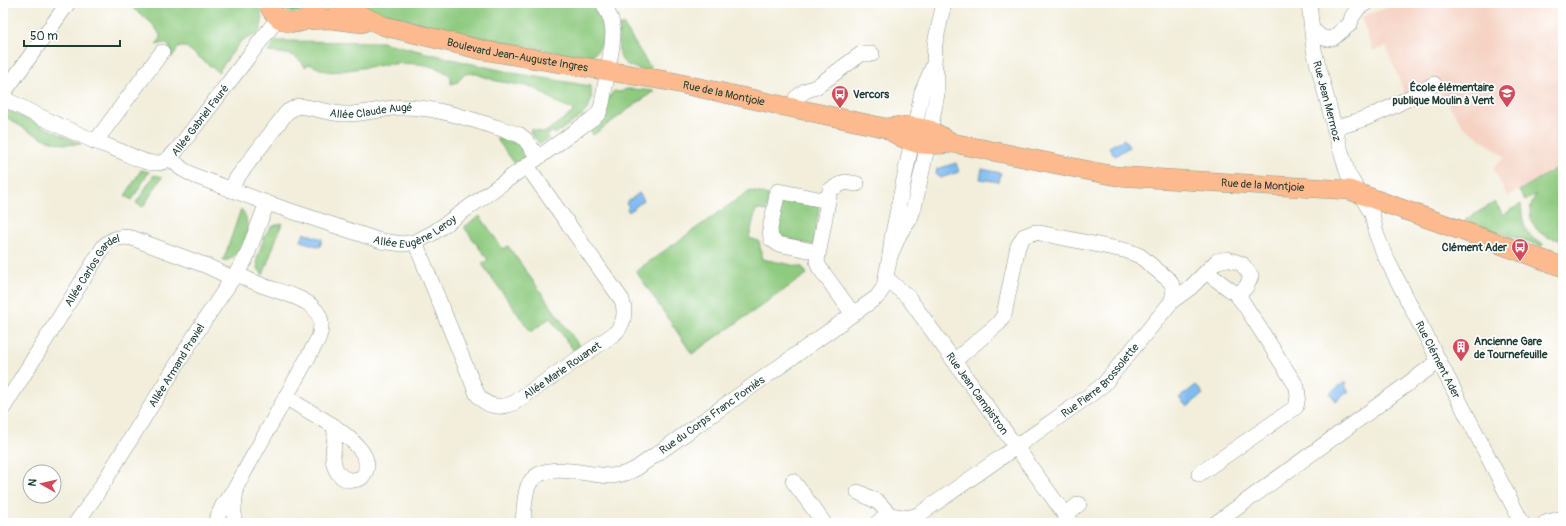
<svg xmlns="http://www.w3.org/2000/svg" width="1566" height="526" font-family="Pangolin,sans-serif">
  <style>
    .built { fill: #f5d2c2 }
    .green { fill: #8eca7f; stroke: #56845a }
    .water { fill: #80bbf2; stroke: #507c93 }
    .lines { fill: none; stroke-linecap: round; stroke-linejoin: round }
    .minor-casing { stroke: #889688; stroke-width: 16 }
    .major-casing { stroke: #889688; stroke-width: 20 }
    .minor { stroke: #fff; stroke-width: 15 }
    .major { stroke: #fcba8e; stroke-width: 19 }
    .labels { text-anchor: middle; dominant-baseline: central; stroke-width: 3.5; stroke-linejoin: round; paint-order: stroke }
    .street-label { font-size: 11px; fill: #1f3d34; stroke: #fff }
    .poi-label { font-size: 11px; font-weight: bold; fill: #1f3d34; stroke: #fff; text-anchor: end }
  </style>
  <rect width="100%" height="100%" fill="#fff"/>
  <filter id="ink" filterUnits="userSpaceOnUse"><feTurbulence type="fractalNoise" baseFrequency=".025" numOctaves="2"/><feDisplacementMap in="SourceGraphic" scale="8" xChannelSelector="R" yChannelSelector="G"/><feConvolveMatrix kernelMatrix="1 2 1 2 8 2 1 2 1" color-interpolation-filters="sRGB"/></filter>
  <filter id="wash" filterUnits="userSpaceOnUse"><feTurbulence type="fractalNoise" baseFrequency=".012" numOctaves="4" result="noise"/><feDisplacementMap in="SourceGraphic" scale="16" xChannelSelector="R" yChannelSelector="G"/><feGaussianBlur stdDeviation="0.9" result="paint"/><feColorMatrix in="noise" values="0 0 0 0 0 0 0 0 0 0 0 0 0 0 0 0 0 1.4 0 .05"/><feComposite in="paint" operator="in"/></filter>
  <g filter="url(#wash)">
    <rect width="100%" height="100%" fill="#f2eedb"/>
    <path class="built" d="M1399,3H1563V163L1508,197L1493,168L1505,157L1463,126L1431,79L1405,95L1386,46L1373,51L1361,17Z"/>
    <path class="green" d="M128,3H257C263,14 264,24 258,34L241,41L218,72L186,47H179L171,58V52L169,46L164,43L156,45L161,38C154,19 140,17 128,3Z
      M278,3H308C301,16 286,15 278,3Z
      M352,3H592C593,9 598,14 601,20C606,36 603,56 583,57L471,36L380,13Z
      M623,24L653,72C645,70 635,69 628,65C615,59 619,38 619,27Z
      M276,41L382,42L464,62L513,73L590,86C597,113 574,120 555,134L553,131L547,136L549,138L542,143H539L530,132L531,129L544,133L572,113L573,110L571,108L558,103L533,87L496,81L474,73L465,74L460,78L458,82L451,84V76C425,56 384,65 354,69C345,70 335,73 326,71C320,70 315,66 309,64L305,67C296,52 285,54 268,52Z
      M627,89H633L654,91L593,135L589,128L612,93L614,91L620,92Z
      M3,103L11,108L10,111L81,144C52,148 26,130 3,115Z
      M496,138L518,144L526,156L515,164Z
      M1563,164V239C1537,242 1520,214 1537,194L1525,201L1519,191Z
      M141,170L149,172L132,200L125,196Z
      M154,175L162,177L143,207L136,203Z
      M751,191L769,195L766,211L756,209L749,238L759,241L762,259L802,267L807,274L692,354L636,271L743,195Z
      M785,199L818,206L819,208L814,245L780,238L774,230L783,200Z
      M1495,202L1503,215L1521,204C1523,223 1523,235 1543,244L1542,246L1493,231L1465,220Z
      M241,209C255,223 243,259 223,261Z
      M480,216L503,249L508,246L580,347L574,351L550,318L531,332L482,264L488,260L464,227Z
      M282,223L263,275L258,268L257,259L265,235L271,227Z"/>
    <path class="water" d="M1124,139L1129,147L1115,156L1109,147Z
      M956,163L959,172L940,178L936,175L937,169Z
      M982,169L1001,173L999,182L980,179Z
      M639,193L644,200L629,212L627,209L629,207L626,203Z
      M304,233L322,239L320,247L301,241Z
      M1345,382L1347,384L1345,386L1349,391L1336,401L1330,393Z
      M1196,385L1203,394L1187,407L1179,398Z"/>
  </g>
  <g filter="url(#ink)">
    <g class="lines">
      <defs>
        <g id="minor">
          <path id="s1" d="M1309,3L1314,50L1339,145L1348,174L1372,214L1376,233L1384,254L1522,523"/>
          <path d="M1312,29L1321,37L1328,39L1333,38L1350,24L1352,17L1358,8L1366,3"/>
          <path d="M934,64L922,92L892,238L890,256L900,233L910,219L914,207L924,162L937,94V78L934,64L935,43L944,3"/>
          <path d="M3,94L68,3"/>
          <path id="s2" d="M3,98C41,118 80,136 120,151C130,155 143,163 154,163C165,164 170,157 177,150L278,18"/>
          <path d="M795,108L796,98L805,91L816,87L861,54H872"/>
          <path d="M1334,128C1371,119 1403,102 1434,84"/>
          <path d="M95,142L162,52"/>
          <path id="s3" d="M170,158L182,169L195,176L267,203L381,241L403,244L415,242L433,233L592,119L599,113L602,104L612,46L613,32L611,19L603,3"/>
          <path id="s4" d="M231,190L236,179L287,112L298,106C313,107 327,113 343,114C364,115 385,107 407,107C443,108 485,124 520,135L525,139L538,157"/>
          <path d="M828,201L830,190L845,182L857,184"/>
          <path id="s5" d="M415,242L477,394C486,407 500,409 514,403L614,334C624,325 626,312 622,300L527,166"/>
          <path d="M818,252L778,244L771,239L770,229L778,191L828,201L817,261L819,267L853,314"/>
          <path id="s6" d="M886,278L908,297L1071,523"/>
          <path d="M1172,301L1190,288L1217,261L1228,259L1242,264L1251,276C1248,285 1245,291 1236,294L1206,272"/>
          <path d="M285,397L334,426C337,439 333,443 333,455C333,472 343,485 361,478C380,459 347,436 334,426"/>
          <path id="s7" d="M3,408L104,246C112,238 122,236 132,238L207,266L232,278"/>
          <path d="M1199,474L1296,407L1298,396L1297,387L1244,304L1236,294"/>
          <path d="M793,481L824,523"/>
          <path d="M858,492L878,502L890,515"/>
          <path d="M1065,515L1079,504"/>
          <path id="s8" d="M76,523L94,498L202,324L245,260L267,203"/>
          <path d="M215,523L223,505L236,487L318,339C334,299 283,295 259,284C251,281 243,277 236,274"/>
          <path d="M234,523V508L236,488"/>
          <path id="s9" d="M523,523C524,512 524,497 528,486C541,458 587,476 611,476C621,475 629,473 637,468L877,297L884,287L890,256"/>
          <path id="s10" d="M877,523L890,515L908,518L920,514L1090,395L1104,384L1172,301L1174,289L1170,281L1140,256L1128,251L1035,232L1024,236L1018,246L1004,315L999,323L954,361"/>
          <path d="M1216,523L1439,361"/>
          <path d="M1545,523L1563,518"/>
        </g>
        <g id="major">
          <path d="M268,3C277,29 311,30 318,3"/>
          <path id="s11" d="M337,3L351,11L384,26L482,50L668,81L886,128L901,126L915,127L930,130L953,143L1095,172L1116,176L1349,190L1563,267"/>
          <path d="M306,20L330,19L362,23"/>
          <path d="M886,128C911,145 923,147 953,143"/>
        </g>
      </defs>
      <use href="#minor" class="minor-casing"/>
      <use href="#major" class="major-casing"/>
      <use href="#minor" class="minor"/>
      <use href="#major" class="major"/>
    </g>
  </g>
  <defs>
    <symbol id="school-pin" viewBox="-11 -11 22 30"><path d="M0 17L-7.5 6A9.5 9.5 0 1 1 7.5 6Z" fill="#d1495b" stroke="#fff"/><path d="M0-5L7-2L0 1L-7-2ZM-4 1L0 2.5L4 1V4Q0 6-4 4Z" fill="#fff"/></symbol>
    <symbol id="bus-pin" viewBox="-11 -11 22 30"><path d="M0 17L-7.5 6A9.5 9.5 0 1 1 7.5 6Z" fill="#d1495b" stroke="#fff"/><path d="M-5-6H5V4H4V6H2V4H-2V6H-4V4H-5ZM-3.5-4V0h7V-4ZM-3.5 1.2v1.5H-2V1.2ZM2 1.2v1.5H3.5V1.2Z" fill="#fff"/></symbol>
    <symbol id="building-pin" viewBox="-11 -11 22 30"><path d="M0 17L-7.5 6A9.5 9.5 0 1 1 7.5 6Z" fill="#d1495b" stroke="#fff"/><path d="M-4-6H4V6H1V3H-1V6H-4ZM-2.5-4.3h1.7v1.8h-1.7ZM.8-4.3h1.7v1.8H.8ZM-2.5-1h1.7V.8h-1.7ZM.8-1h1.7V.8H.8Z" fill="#fff"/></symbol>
  </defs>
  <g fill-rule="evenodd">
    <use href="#school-pin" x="1497" y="83" width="20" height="27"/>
    <use href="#bus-pin" x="830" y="84" width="20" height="27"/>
    <use href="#bus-pin" x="1510" y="237" width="20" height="27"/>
    <use href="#building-pin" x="1451" y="337" width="20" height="27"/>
  </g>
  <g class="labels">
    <g class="street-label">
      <text stroke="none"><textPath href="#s11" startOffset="189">Boulevard Jean-Auguste Ingres</textPath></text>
      <text stroke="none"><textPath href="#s11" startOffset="399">Rue de la Montjoie</textPath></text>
      <text stroke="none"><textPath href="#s1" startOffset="100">Rue Jean Mermoz</textPath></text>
      <text stroke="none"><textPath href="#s4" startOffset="183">Allée Claude Augé</textPath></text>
      <text stroke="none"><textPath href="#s2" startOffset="230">Allée Gabriel Fauré</textPath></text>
      <text stroke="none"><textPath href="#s11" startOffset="949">Rue de la Montjoie</textPath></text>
      <text stroke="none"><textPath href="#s3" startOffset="265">Allée Eugène Leroy</textPath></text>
      <text stroke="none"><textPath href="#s7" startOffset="165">Allée Carlos Gardel</textPath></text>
      <text stroke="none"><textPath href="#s1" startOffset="383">Rue Clément Ader</textPath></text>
      <text stroke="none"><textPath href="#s8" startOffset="187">Allée Armand Praviel</textPath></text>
      <text stroke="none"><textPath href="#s5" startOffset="264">Allée Marie Rouanet</textPath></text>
      <text stroke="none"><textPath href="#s10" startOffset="271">Rue Pierre Brossolette</textPath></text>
      <text stroke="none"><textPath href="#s6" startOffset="148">Rue Jean Campistron</textPath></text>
      <text stroke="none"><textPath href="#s9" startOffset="246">Rue du Corps Franc Pomiès</textPath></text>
    </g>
    <g class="poi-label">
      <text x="1494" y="87">École élémentaire<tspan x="1494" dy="13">publique Moulin à Vent</tspan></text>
      <text x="853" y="94" text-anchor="start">Vercors</text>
      <text x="1507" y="247">Clément Ader</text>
      <text x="1474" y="341" text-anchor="start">Ancienne Gare<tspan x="1474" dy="13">de Tournefeuille</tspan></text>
    </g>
  </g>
  <rect width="1566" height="526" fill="none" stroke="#fff" stroke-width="16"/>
  <g transform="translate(42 484) rotate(278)"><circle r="19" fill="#ffffff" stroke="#a5b1ae"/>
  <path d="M0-3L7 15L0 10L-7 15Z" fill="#d1495b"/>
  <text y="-6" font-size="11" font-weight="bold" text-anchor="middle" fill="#1f3d34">N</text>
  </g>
  <path d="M24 40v6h96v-6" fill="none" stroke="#1f3d34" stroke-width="2"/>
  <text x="30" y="40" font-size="12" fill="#1f3d34" stroke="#ffffff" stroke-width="3" paint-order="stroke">50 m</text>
</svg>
